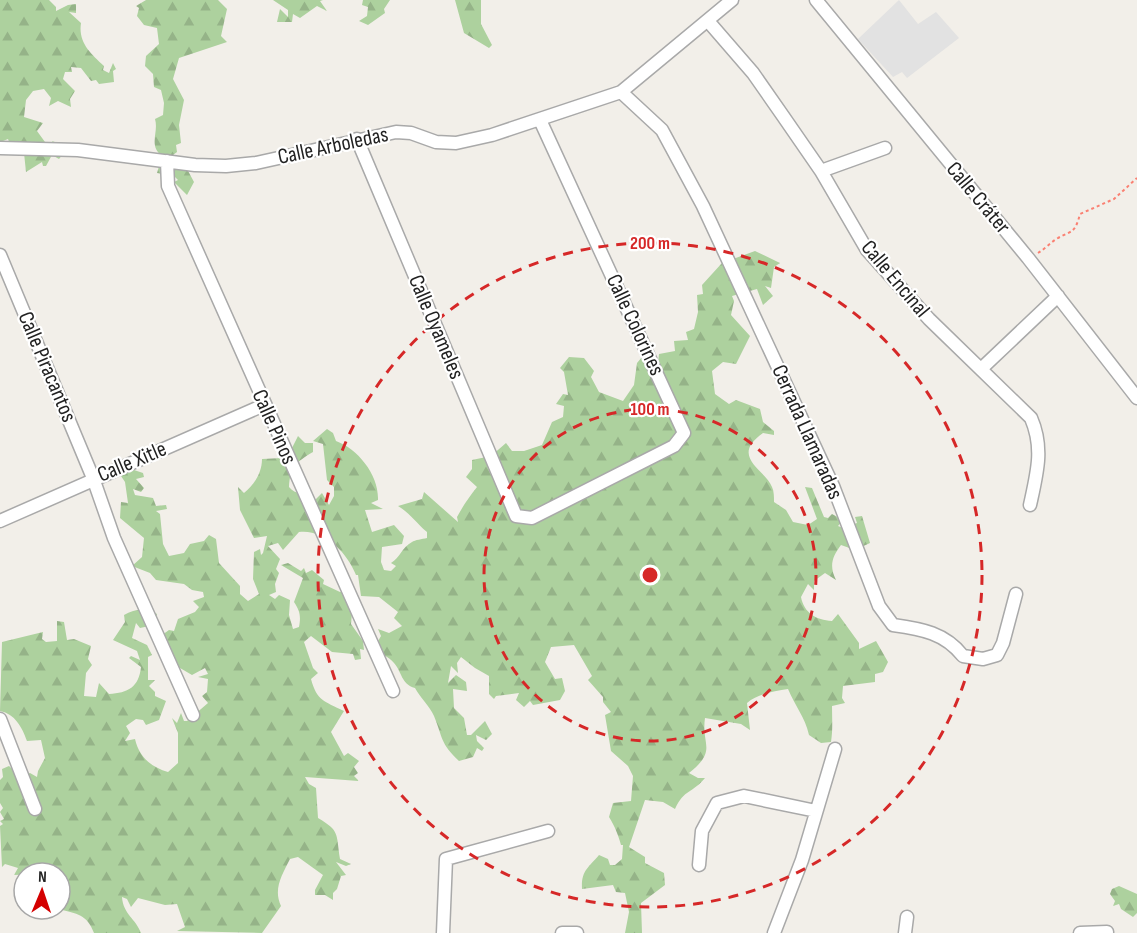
<svg xmlns="http://www.w3.org/2000/svg" width="1137" height="933" font-family="'Sofia Sans Condensed',sans-serif">
  <style>
    .forest { fill: url(#forest-firs) }
    .parking { fill: #e2e2e2 }
    .lines { fill: none; stroke-linecap: round; stroke-linejoin: round }
    .minor-casing { stroke: #a9a9a9; stroke-width: 15 }
    .path { stroke: #fa8072; stroke-width: 2; stroke-dasharray: 3 3; stroke-linecap: butt }
    .minor { stroke: #fff; stroke-width: 12 }
    .ring { fill: none; stroke: #d62828; stroke-width: 3; stroke-dasharray: 10 8 }
    .labels { text-anchor: middle; dominant-baseline: central; stroke-width: 4.5; stroke-linejoin: round; paint-order: stroke }
    .street-label { font-size: 22px; fill: #222; stroke: #fff }
    .centre { fill: #d62828; stroke: #fff; stroke-width: 3 }
    .ring-label { font-size: 18px; text-anchor: middle; font-weight: bold; fill: #d62828; stroke: #fff; stroke-width: 4.5; stroke-linejoin: round; paint-order: stroke }
  </style>
  <defs>
    <pattern id="forest-firs" width="22" height="20" patternUnits="userSpaceOnUse" patternTransform="scale(1.5)"><rect width="22" height="20" fill="#add19e"/><path d="M5 1l3.5 6h-7zM16 11l3.5 6h-7z" fill="#95b388"/></pattern>
  </defs>
  <rect width="100%" height="100%" fill="#f2efe9"/>
  <path class="forest" d="M0,0H49L56,7V11L68,5L76,4V13L69,12L81,23C78,42 90,53 104,66L103,70L109,73L113,63L116,69L113,71L114,82L99,84L96,80L91,81L81,68L71,67L72,72H65L63,79L75,91L70,99L71,107L58,101L49,106L51,98L44,89L33,91L26,100L24,117L43,123L37,131L45,142L58,151L52,141L63,145L64,153L59,159L52,155L46,166H43L42,162L26,172L24,153L14,155L8,139L3,141L6,150H0Z
    M146,0H218L227,9L221,36L227,42L179,58L173,79L184,100L179,125L181,143L176,145L177,152L173,155H169L167,164L187,169L194,182L187,195L174,182L178,180L174,176L157,173L162,156C148,145 159,133 155,119L163,115L164,103L161,90L154,87L153,74L145,66L146,56L159,44L157,28L144,25L137,16L139,8L136,6Z
    M273,0H323L320,1L327,11L317,6L300,18L293,14L292,22H277L280,9L288,17V10Z
    M363,0H390L384,9L385,13L368,25L359,21L367,16L368,7L362,5Z
    M455,0H481V24L492,45L489,48L464,33Z
    M755,251L780,263L774,267L771,288L765,286L773,296L763,305L757,289L732,296L734,301L731,315L750,336L736,364L723,362L712,371L715,394L729,404L736,400L760,409L763,422L774,431V435L763,433C729,457 765,469 772,487C774,491 774,497 774,502L786,510L793,522L808,525L817,519L805,487L812,488L824,517L828,518L832,514L843,520L838,526L843,528L857,523L855,517L862,516L870,543L855,550L841,545C832,557 829,566 836,580L825,573L814,581V590L808,584L801,597C804,613 816,620 832,621L838,614L859,643V649L876,641L888,662L883,672L875,674V682L843,686L842,698L845,703L832,706C832,718 833,729 831,742L821,743L809,735C805,717 795,706 788,689C774,691 758,694 747,703L750,730L741,724L705,718C701,745 718,750 689,773L698,778H705C693,793 684,789 675,809L663,802L645,800L629,847L645,857V863L664,873L665,885L641,903L642,933H625L629,912L625,893L616,892L613,885L582,889C581,871 588,868 599,855L608,859L610,865H615L622,859L623,845H621C618,834 615,827 609,817L613,803L631,801L633,776L628,766L611,751L605,715L611,712L603,702V697L588,680L592,676L574,645L551,647L545,662L555,679L562,678L565,691L560,700L533,705L530,701L524,707L516,700L519,693L496,696L494,699L489,694V676L475,668L461,657L457,663L458,673L451,666L448,683L456,675L466,682L467,691L453,689L454,708L464,718L467,735H471L485,721L492,734L486,740L476,735L477,741L484,748L482,751L477,748L473,757L459,761C440,743 443,738 434,716C430,707 420,697 415,688C401,684 402,672 394,663C389,656 380,655 374,648L381,636L378,629L389,633L402,626L394,618L398,612L379,597L361,596L358,575H356C347,552 324,529 299,532L283,550L278,543L268,546L280,559L276,569L279,573L275,584L276,592L269,595L275,599L279,595L290,600L289,615L293,629L299,627C301,616 300,611 294,602L303,578L281,565L288,563L301,571L304,568L306,573L312,570L324,580L323,584L340,592L354,590L351,624L363,641L364,650L360,649L361,659L355,660L353,654L332,652L311,636L304,642L313,668L318,673L311,679C317,701 324,701 344,711L331,732L344,756L348,753L359,761L354,767L358,773L354,776L359,781L305,777L309,784L316,788L318,818C340,831 336,833 340,859L351,864L346,866L336,862L346,875L341,876L337,889L333,893V900L325,895H315V890L323,875L298,857L290,859C282,875 273,889 281,906L262,933L177,931L185,927L177,904L165,905L138,898L131,907L127,899L122,897C123,914 136,919 141,933H94C87,914 77,914 59,909L60,873L14,875L18,868L5,864L2,867L0,826L3,824L0,821L4,819L0,812L3,808L0,803V780L3,777L2,769L9,766L21,777L30,773L37,777L38,771L45,758L41,740L27,741C22,727 15,714 0,711L2,642L43,632L42,639L46,642L57,641V621L64,622L67,640L74,639L91,646L88,659L92,665L86,673L84,696L96,697L99,683L109,694C128,693 139,687 141,667L129,658L131,656L140,660L137,651L113,640L125,622L124,615C134,609 148,607 157,614L154,625L140,628L136,623L132,638L147,645L152,655L148,657V680H155L149,686L155,692V696L166,701L159,720L146,725L143,720L136,719L126,726L130,733L125,741L135,739C139,757 151,767 168,772L178,763V733L172,718L177,723L181,713L184,721H187L208,703L202,696L207,692L208,679L198,677L208,674L205,668L192,675L180,668H170L162,635L169,630L174,631L178,619L195,612L199,607L193,601L204,597L203,592L192,590L184,584L156,580L150,573L132,566L142,557L144,538L120,518L121,502L128,503L125,482L121,476L131,469L143,473L144,477L136,479L144,488L141,492L133,489L135,495L153,498L156,506L166,505L167,509L156,511L160,514L163,544L169,556L184,553L190,544L204,541L209,535L216,539L219,563L240,586V594L248,601L259,594L253,579L254,552L260,549L261,555L263,553L267,536L254,538L240,510L238,487L244,493C254,485 262,473 262,459L282,458L279,454L291,450L298,436L305,443H313V452C296,462 290,467 289,487C295,495 306,493 314,501L322,493L329,505L334,496V487L327,480L323,444L313,441L327,429L333,433L336,441C358,449 379,475 378,500L371,503L383,509L365,510L372,532L394,525L404,536L402,544L382,547L381,562L384,570L391,571L396,566L391,563C400,558 402,547 412,542C415,540 422,539 427,538V532C416,523 410,513 398,506L422,499L424,492L458,522L457,517C463,506 469,497 477,487L466,477L472,469V460L491,456L506,443L512,451H524L542,445L552,422L563,417L564,406L556,404L563,394L568,395L564,372L560,368L569,357L584,358L594,371L591,377L599,392L623,401L634,385L637,363L642,357L658,363L659,354L675,351L674,341L688,340L686,332L694,329L698,312L697,295L703,294L702,285L722,263L726,255L733,259Z
    M1119,886L1137,894V913L1133,917L1121,909L1119,904L1113,906L1115,901L1110,894L1112,889Z"/>
  <path class="parking" d="M899,0L918,24L936,12L959,38L907,78L902,72L893,77L858,39Z"/>
  <g class="lines">
    <defs>
      <path id="minor" d="M816,0L1028,258L1137,398
        M708,21L753,73L783,116L821,171L867,250L929,319L1031,418C1044,448 1037,473 1030,505
        M621,92L662,130L703,206L833,486L879,606L893,625C922,629 945,633 963,656L983,659L997,655L1003,643L1016,594
        M357,139L516,516L532,518L674,446L684,433L540,120
        M0,148L78,150L195,165L226,166L256,163L396,132L411,133L436,142L456,143L492,135L621,92L732,0
        M167,161L168,186L393,691
        M821,171L885,148
        M0,255L93,478L114,538L193,715
        M981,369L1058,296
        M0,521L264,405
        M0,719L35,809
        M699,865L702,831L717,803L744,796L816,811
        M443,933L446,859L548,831
        M562,933H577
        M774,933L802,860L835,749
        M905,933L907,917
        M1080,933L1107,932"/>
    </defs>
    <use href="#minor" class="minor-casing"/>
    <path class="path" d="M1038,253C1045,249 1051,242 1058,238C1073,230 1075,233 1080,214L1114,199L1137,178"/>
    <use href="#minor" class="minor"/>
  </g>
  <g class="ring">
    <circle cx="650" cy="575" r="166"/>
    <circle cx="650" cy="575" r="332"/>
  </g>
  <g class="labels">
    <g class="street-label">
      <text transform="translate(333 146) rotate(-12)">Calle Arboledas</text>
      <text transform="translate(978 198) rotate(50)">Calle Cráter</text>
      <text transform="translate(895 279) rotate(50)">Calle Encinal</text>
      <text transform="translate(635 325) rotate(65)">Calle Colorines</text>
      <text transform="translate(436 327) rotate(67)">Calle Oyameles</text>
      <text transform="translate(47 367) rotate(67)">Calle Piracantos</text>
      <text transform="translate(274 427) rotate(66)">Calle Pinos</text>
      <text transform="translate(807 432) rotate(66)">Cerrada Llamaradas</text>
      <text transform="translate(132 462) rotate(-23)">Calle Xitle</text>
    </g>
  </g>
  <circle cx="650" cy="575" r="9" class="centre"/>
  <g class="ring-label">
    <text x="650" y="249">200 m</text>
    <text x="650" y="415">100 m</text>
  </g>
  <g transform="translate(42 891) rotate(2)"><circle r="28" fill="#ffffff" stroke="#a7a7a7" stroke-width="1.5"/>
  <path d="M0-4.5L10 22L0 15L-10 22Z" fill="#d40000"/>
  <text y="-9" font-size="16" font-weight="bold" text-anchor="middle" fill="#222222">N</text>
  </g>
</svg>
